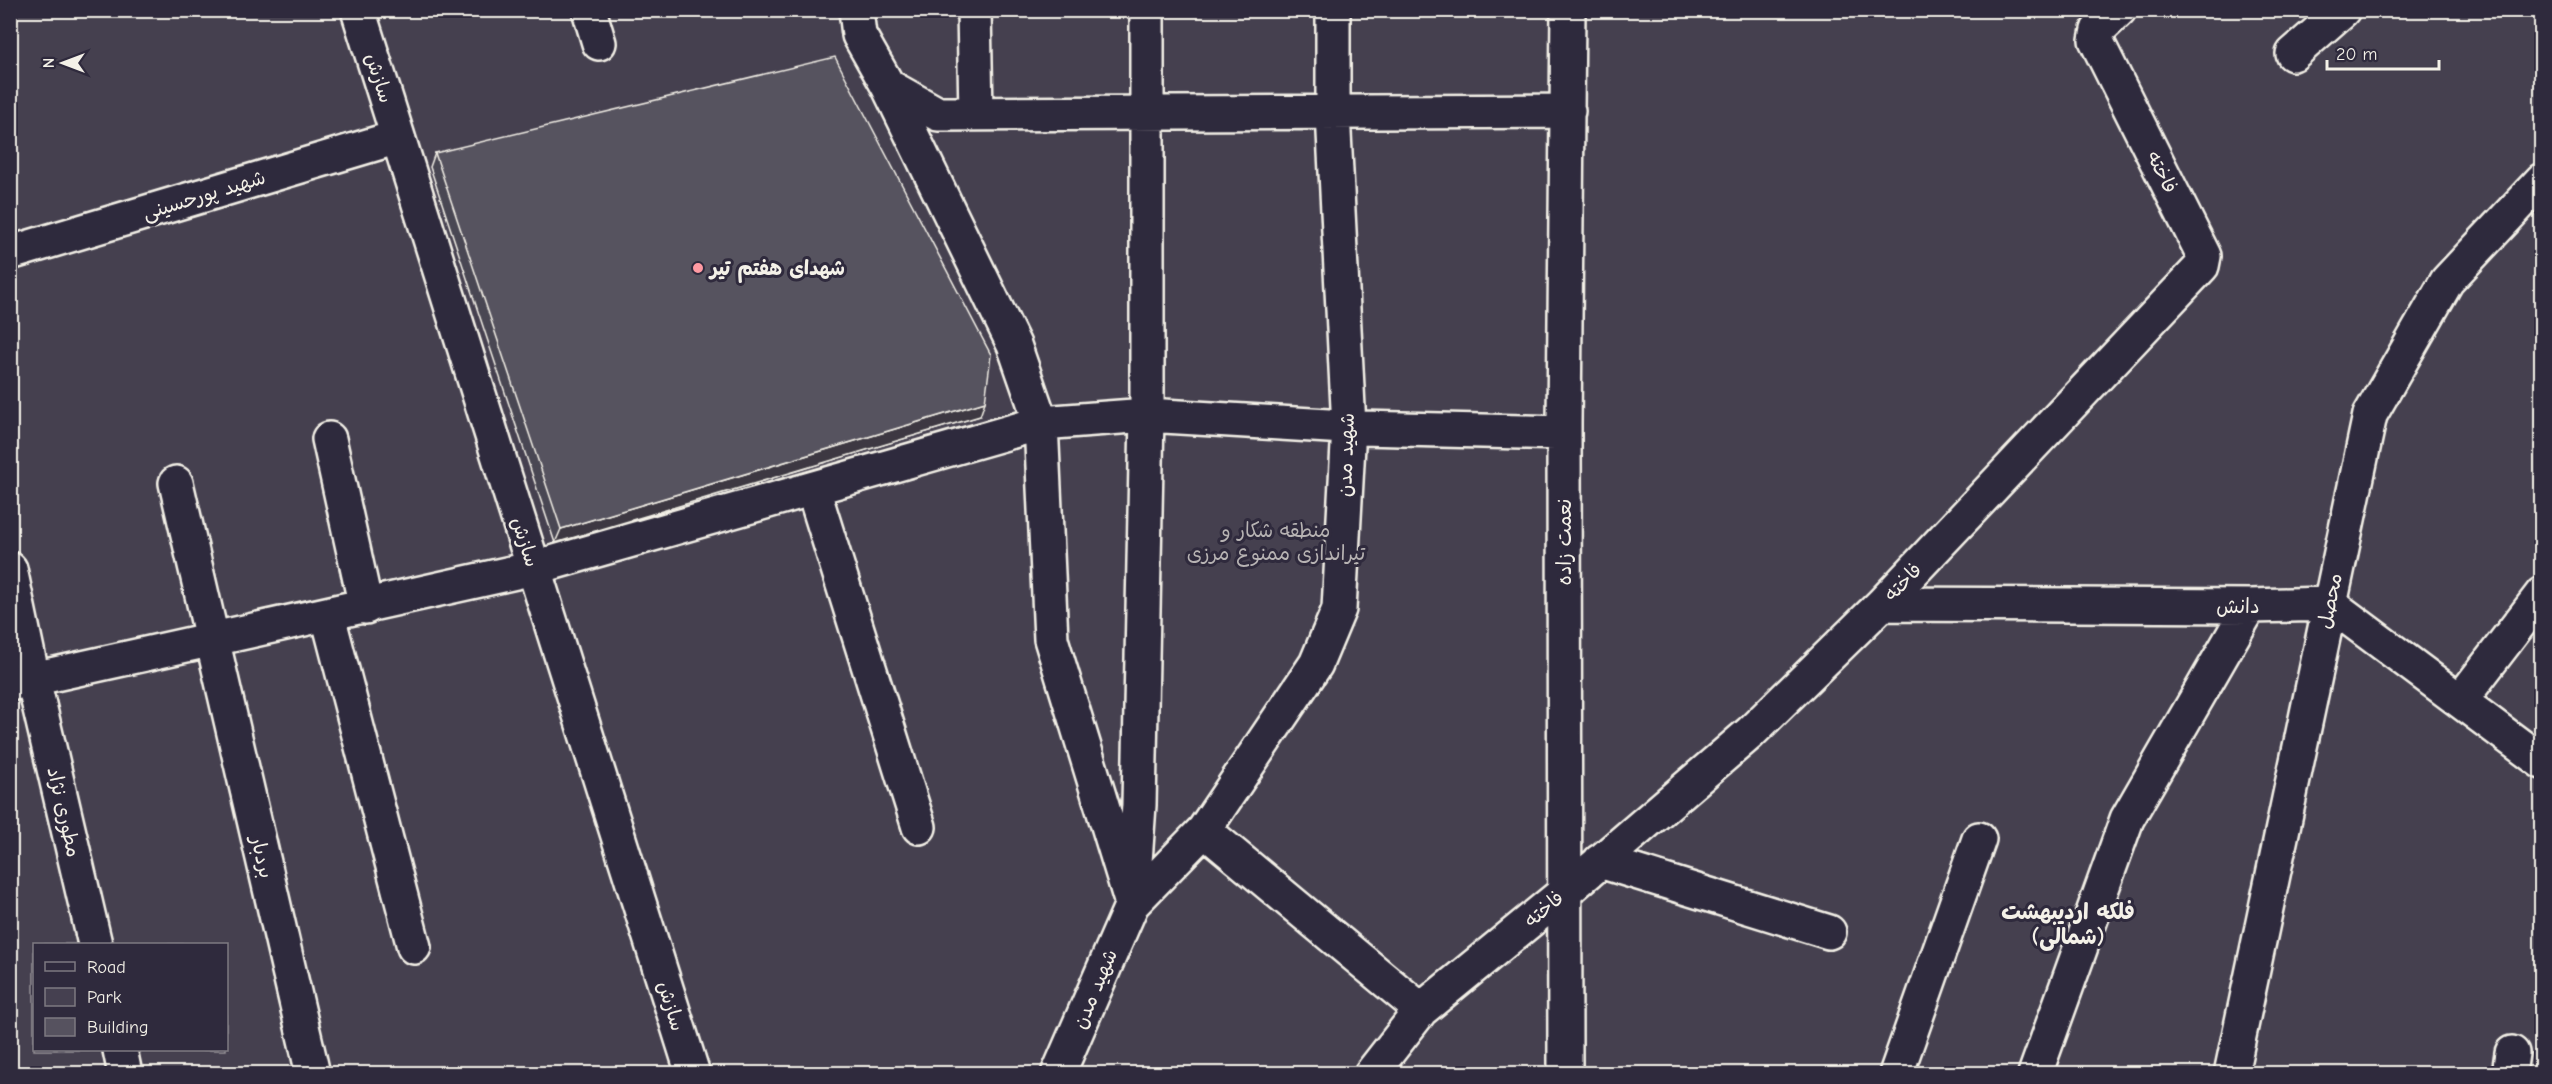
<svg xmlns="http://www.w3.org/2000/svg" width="2552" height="1084" font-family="'Comic Neue','Playpen Sans Arabic',sans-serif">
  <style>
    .green { fill: #454050; stroke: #9c989c; stroke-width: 1.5; fill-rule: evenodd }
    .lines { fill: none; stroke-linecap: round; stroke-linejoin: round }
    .minor-casing { stroke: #f4f1e8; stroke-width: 38 }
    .minor { stroke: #2f2a3d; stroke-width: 33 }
    .wall { fill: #4a4752; stroke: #f4f1e8; stroke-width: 1.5 }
    .shaded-wall { fill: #3c3942; stroke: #f4f1e8; stroke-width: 1.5 }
    .building { fill: #56525f; stroke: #f4f1e8; stroke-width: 1.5 }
    .poi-dot { fill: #ff9aa2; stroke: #2f2a3d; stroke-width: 2 }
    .labels { text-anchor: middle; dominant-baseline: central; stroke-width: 6; stroke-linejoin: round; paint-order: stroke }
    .street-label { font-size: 20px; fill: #f4f1e8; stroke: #2f2a3d }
    .poi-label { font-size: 20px; font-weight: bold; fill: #f4f1e8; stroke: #2f2a3d; text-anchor: start }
    .park-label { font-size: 20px; fill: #b7b3b3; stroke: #2f2a3d }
    .quarter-label { font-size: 22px; font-weight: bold; fill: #f4f1e8; stroke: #2f2a3d }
  </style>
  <rect width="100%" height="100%" fill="#2f2a3d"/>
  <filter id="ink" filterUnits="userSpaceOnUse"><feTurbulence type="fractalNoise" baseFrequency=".0167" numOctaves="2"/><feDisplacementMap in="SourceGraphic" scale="12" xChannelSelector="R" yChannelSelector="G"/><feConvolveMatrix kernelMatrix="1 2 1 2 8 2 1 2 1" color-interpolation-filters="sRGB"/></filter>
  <g filter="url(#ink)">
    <path class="green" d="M10,11H2541V1073H11ZM34,944H226V1050H34Z"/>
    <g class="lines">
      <defs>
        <path id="minor" d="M358,10L693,1074
          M589,10L599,43
          M856,10L859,35L888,86L1014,345L1041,423L1051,639L1132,904L1204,830L1316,664L1339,609L1349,427L1333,113V10
          M974,10L976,114
          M2293,54L2343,10
          M888,86L938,114L1568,111
          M10,253L398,137
          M329,439L366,607
          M176,483L313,1074
          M813,489L919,827
          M10,569L33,679L95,944
          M1882,604L2250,606L2330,604L2542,762
          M328,616L414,947
          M10,684L534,568L1041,423L1147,415L1361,428L1564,433
          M2460,701L2542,594
          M1204,830L1421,1010
          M1600,861L1829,932
          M120,1050L125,1074
          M1058,1074L1132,904L1139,805L1147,415V10
          M1371,1074L1421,1010L1565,892L1750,733L1882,604L2202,266L2204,256L2096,40L2098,30L2119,10
          M1565,1074L1564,423L1568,10
          M1896,1074L1979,839
          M2035,1074L2127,819L2250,606
          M2231,1074L2370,415L2447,281L2542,180
          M2509,1074L2512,1053"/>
      </defs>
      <use href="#minor" class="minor-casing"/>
      <use href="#minor" class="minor"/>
    </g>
    <path class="wall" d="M435,153L980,416L555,543L430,167Z"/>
    <path class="shaded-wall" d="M985,402L980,416L555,543L561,529Z"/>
    <path class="building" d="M835,57L991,355L985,402L561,529L435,153Z"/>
  </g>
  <circle class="poi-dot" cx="698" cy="268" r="6"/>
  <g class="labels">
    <g class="street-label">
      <text transform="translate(379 78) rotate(72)">سازش</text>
      <text transform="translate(2162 172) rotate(64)">فاخته</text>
      <text transform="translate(204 195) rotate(-17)">شهید پورحسینی</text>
      <text transform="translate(1346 455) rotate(-88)">شهید مدن</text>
      <text transform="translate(525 542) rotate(72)">سازش</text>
      <text transform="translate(1564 542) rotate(-90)">نعمت زاده</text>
      <text transform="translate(1903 582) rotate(-46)">فاخته</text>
      <text transform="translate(2330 601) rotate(-78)">محصل</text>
      <text x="2238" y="606">دانش</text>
      <text transform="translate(64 812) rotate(77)">مطوری نژاد</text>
      <text transform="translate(262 857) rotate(77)">بردبار</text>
      <text transform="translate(1544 909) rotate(-40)">فاخته</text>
      <text transform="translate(1095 989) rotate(-67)">شهید مدن</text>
      <text transform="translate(671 1006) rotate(73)">سازش</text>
    </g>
    <g class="poi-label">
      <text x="710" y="268">شهدای هفتم تیر</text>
    </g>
    <g class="park-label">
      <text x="1276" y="530">منطقه شکار و<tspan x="1276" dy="23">تیراندازی ممنوع مرزی</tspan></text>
    </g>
    <g class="quarter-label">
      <text x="2068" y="912">فلکه اردیبهشت<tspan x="2068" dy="25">(شمالی)</tspan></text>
    </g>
  </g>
  <rect width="2552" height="1084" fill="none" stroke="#2f2a3d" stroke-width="36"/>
  <rect x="18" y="18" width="2516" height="1048" fill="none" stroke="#f4f1e8" stroke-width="2" filter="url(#ink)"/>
  <rect x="33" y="943" width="195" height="108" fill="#2f2a3d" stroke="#7e7a81" stroke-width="1.5"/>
  <rect x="45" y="962" width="30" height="9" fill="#2f2a3d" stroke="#7e7a81" stroke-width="1.5"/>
  <text x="87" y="973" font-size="18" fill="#f4f1e8">Road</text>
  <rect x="45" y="988" width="30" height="18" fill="#454050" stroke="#7e7a81" stroke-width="1.5"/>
  <text x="87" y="1003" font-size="18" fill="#f4f1e8">Park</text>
  <rect x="45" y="1018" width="30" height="18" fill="#56525f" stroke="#7e7a81" stroke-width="1.5"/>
  <text x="87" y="1033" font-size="18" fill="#f4f1e8">Building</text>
  <g transform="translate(63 63) rotate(270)" stroke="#2f2a3d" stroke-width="4.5" paint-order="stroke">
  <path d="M0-4.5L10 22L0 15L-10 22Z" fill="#f4f1e8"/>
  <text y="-9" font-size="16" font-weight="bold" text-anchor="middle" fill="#f4f1e8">N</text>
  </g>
  <path d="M2327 60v9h112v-9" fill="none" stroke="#f4f1e8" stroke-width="3"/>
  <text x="2336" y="60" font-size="18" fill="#f4f1e8" stroke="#2f2a3d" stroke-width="4.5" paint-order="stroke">20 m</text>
</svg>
